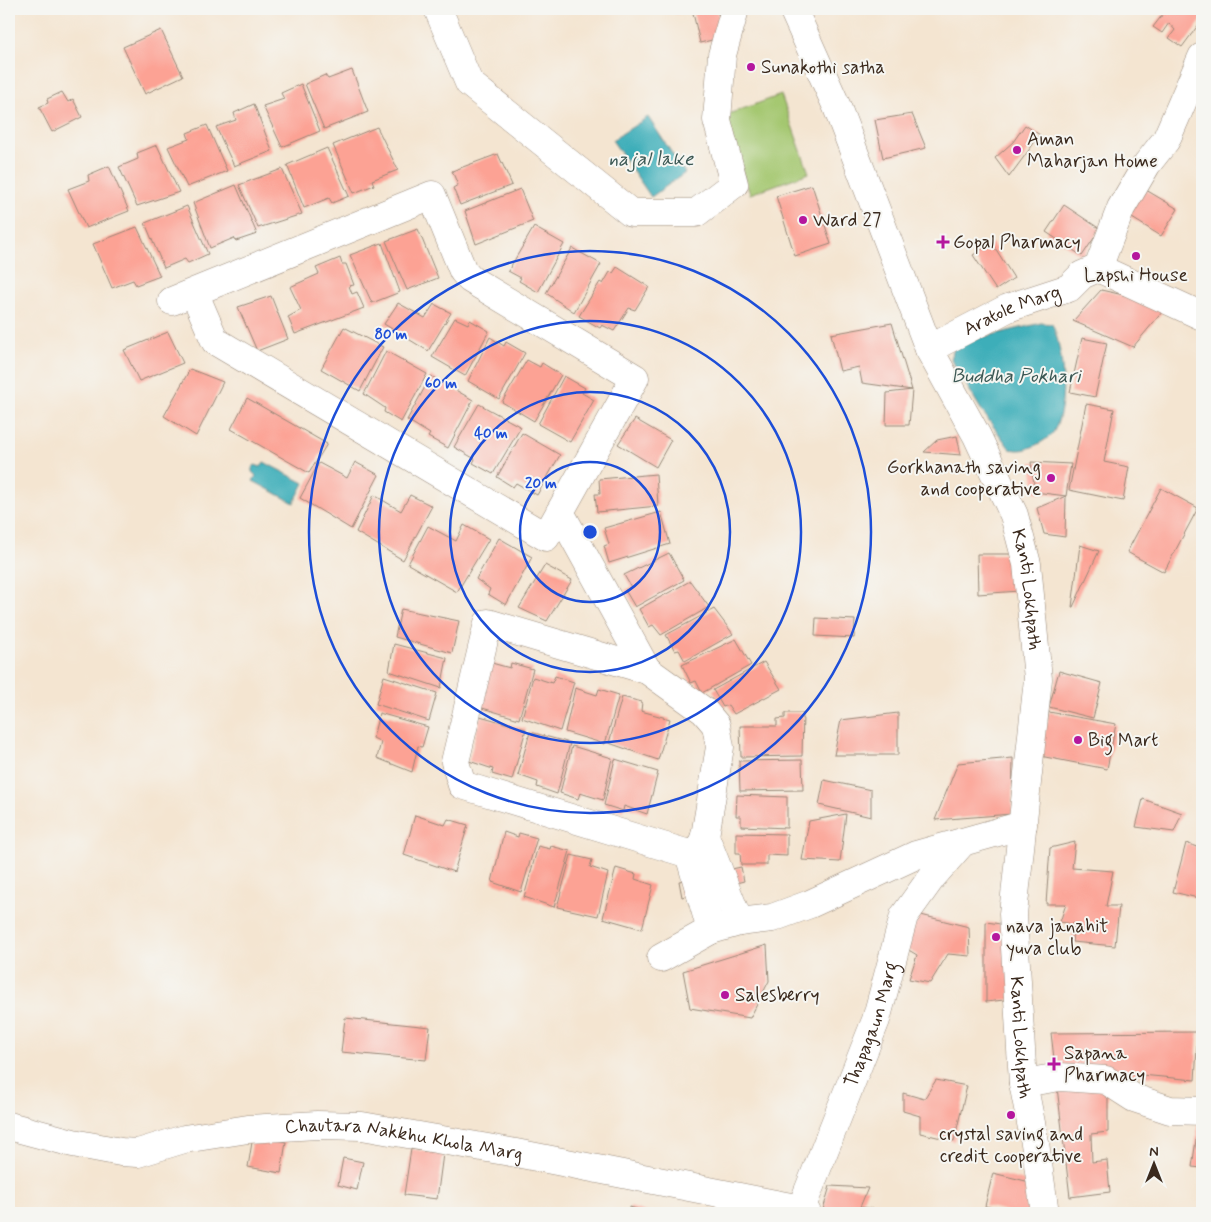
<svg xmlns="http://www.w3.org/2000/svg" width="1211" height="1222" font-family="Mynerve,sans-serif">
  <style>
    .garden { fill: #a4c770; stroke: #707847 }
    .water { fill: #3eaeb9; stroke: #3c6c6c }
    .building { fill: #fca294 }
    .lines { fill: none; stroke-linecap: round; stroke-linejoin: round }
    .minor-casing { stroke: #988878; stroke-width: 29 }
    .primary-casing { stroke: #988878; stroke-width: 29 }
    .minor { stroke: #fff; stroke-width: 28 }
    .primary { stroke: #fff; stroke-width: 28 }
    .ring { fill: none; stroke: #1d4ed8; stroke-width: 2.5 }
    .poi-dot { fill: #b5179e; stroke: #f6f6f2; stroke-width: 2 }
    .labels { text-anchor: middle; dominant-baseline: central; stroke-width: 4; stroke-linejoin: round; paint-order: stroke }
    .poi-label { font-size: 19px; fill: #3b2a1e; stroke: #f6f6f2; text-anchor: start }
    .street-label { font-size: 19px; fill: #3b2a1e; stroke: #f6f6f2 }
    .water-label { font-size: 20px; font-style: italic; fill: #3c5854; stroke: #f6f6f2 }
    .centre { fill: #1d4ed8; stroke: #f6f6f2; stroke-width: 2.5 }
    .ring-label { font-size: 15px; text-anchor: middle; font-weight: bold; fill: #1d4ed8; stroke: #f6f6f2; stroke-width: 4; stroke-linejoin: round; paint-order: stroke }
  </style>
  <rect width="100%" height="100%" fill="#f6f6f2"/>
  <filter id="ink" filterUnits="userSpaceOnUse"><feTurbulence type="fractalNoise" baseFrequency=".02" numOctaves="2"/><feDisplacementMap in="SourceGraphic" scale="10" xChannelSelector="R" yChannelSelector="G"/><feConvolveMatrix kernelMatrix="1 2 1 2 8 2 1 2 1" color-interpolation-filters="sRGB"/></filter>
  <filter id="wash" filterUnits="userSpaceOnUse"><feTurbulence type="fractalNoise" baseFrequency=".0096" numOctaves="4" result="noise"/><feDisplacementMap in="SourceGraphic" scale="20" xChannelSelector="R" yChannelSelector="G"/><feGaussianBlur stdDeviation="1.12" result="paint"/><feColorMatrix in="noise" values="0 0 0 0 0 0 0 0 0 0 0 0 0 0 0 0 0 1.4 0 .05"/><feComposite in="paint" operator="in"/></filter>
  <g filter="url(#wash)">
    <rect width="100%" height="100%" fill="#f4e5d1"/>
    <path class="garden" d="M781,95L809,173L750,194L723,116Z"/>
    <path class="water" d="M648,117L685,173L651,197L612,140Z
      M1041,323L1052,324C1064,350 1068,405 1054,431C1051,437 1042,442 1036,445C1026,450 1021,451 1010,449L982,411L951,359L954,348L967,341Z
      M264,462L304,483L294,503L253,481L256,476L252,472V468L255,465L261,467Z"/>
    <g id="blocks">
      <path class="building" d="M674,9H702V10L675,14Z
        M704,9H717L724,37L700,43L693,13Z
        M1167,9H1193L1202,15V20L1182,47L1169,38L1175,30L1169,23L1162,33L1153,27Z
        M161,30L183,76L145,94L123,47Z
        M352,70L368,112L324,129L305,84L325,75L328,79Z
        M301,84L320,131L282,147L263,106L284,99L281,93Z
        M62,92L68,102L73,99L82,117L52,132L39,107L48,103L47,99Z
        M254,104L272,151L234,166L216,127L236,120L234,113Z
        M912,114L926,148L883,158L875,120Z
        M207,125L227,171L187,187L168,147L189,139L187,133Z
        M1025,125L1040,135L1009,177L995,158L1013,142Z
        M377,127L398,170L372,180L374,185L354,193L333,145Z
        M157,145L179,192L137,206L119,167L138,159L137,153Z
        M327,148L349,196L332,203L329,198L304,208L287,165Z
        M498,154L512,185L460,205L453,188L458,185L452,171Z
        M109,166L129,211L86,228L68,189L89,181L88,175Z
        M282,169L302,214L258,228L239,185Z
        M236,185L257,234L236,241L234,238L210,248L193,203Z
        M812,185L831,244L795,256L776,196Z
        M1141,187L1178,209L1161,236L1124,213Z
        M520,189L533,221L476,244L465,211Z
        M1064,205L1100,229L1082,256L1046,232Z
        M187,206L208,254L188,263L185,259L164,268L145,223Z
        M137,227L160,276L136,285L133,280L112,288L93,244Z
        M534,227L564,244L538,292L519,281L521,278L508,271Z
        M418,229L438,278L407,290L386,241Z
        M382,243L400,292L372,303L350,255Z
        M992,243L1014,278L996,290L973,255Z
        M572,248L601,264L574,312L546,293Z
        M340,258L342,264H346L354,285L349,286L352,294L357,292L364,308L295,334L288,317L301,310L290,287L319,274L316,268Z
        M617,267L649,287L635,310L629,308L614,331L602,325L600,328L579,316L600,282L603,284L610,272L613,273Z
        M1101,290L1168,305L1133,347L1073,321Z
        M271,296L288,339L257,351L238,307Z
        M398,303L425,318L434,304L451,313L428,351L384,324Z
        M455,318L468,324L470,320L489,331L465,376L432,357Z
        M892,323L912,390L862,383L859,367L840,371L831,334Z
        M344,327L383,347L360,391L321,369Z
        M168,332L183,363L139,381L124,350Z
        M490,337L504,346L506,342L525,353L499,399L468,381Z
        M1082,338L1107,343L1095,397L1070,392Z
        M386,351L427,374L401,422L384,412L385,408L364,394Z
        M527,360L540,367L542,363L561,375L534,421L502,402Z
        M190,369L223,382L196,436L164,416Z
        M431,376L473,400L448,448L428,437L430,434L407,420Z
        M564,376L585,388L582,393L594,400L570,442L538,424Z
        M912,390L909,425H886L887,393Z
        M247,398L327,444L309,473L231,429Z
        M479,404L521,427L493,474L473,463L475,459L454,447Z
        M1086,404L1114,409L1104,462L1129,467L1123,501L1069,490Z
        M635,419L671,440L656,467L618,444Z
        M522,433L560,455L537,495L516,483L513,487L497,477Z
        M957,436L961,455L924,452L937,440Z
        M355,462L379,475L351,529L300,498L319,463L347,478Z
        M1031,462L1071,464L1066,496L1065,537L1044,534L1037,508L1066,496L1035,492Z
        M656,474L658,506L597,512L595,494H600L599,479Z
        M1161,488L1198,508L1164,572L1127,552Z
        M374,495L401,511L410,495L432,506L403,560L356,532Z
        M661,512L670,544L609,563L604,546L609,544L604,528Z
        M464,525L489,539L457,592L408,564L428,526L456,541Z
        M499,538L532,557L506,605L488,594L490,589L476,579Z
        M1080,545L1099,551L1073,607H1072Z
        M669,553L684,580L635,607L625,590L631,587L624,575Z
        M977,554H1012L1019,591L978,594Z
        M545,565L572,580L547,621L519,608Z
        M690,581L709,607L661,635L653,625L649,627L639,609Z
        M401,609L459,621L452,653L395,637Z
        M714,609L733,634L685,661L679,650L675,651L666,635Z
        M816,618L855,620L854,638L815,636Z
        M736,639L751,665L702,693L696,681L691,683L682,665Z
        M394,644L447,658L441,688L389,671Z
        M488,662L510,668L511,663L533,669L519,719L479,707Z
        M764,662L781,689L734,714L728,705L723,707L713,690Z
        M1059,671L1102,683L1093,718L1049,707Z
        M384,676L437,693L429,721L376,704Z
        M555,676L574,682L560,731L522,718L533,677L552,683Z
        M575,688L597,695L599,689L619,695L605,744L565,732Z
        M622,697L642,702L641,711L670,719L658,760L609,743Z
        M1049,712L1116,724L1107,769L1040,756Z
        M379,713L428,727L422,747L418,746L412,772L377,758L381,742L373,738Z
        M785,713H803L802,756L741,757L740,726H777V719L785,718Z
        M898,713V755H834L841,720Z
        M480,716L526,729L512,780L492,774L493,769L469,761Z
        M530,732L570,743L557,794L537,787L538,782L518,775Z
        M572,746L612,758L603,800L580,793L578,799L560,793Z
        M1013,758L1012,814L935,820L958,763Z
        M615,759L658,772L647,814L624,806L623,811L604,805Z
        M802,760L803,790L740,791L739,761Z
        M824,780L871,790V817L819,805Z
        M737,795L787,797V828L741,826V816H736Z
        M1143,799L1182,813L1174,832L1136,827Z
        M846,814L840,862L802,860L809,821Z
        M415,815L445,825L448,819L468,825L454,872L404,855Z
        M504,832L518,837L519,833L537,838L521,892L492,882Z
        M736,833L787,834V856L767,855V865H741L740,853H736Z
        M1075,842L1072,868L1113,871L1106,906H1119L1115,946L1072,942L1073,924L1060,922L1066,904H1046L1050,848Z
        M1186,843L1202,849V899L1173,892Z
        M538,846L550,849L551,846L570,851L554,907L524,897Z
        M571,855L592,860L590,867L608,873L598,916L557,907Z
        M741,867L744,881L732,884L727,870Z
        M616,868L636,874L635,879L653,885L642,929L603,918Z
        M692,879L696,893L682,897L679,881Z
        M921,915L969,927L970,956L948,954L930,983L909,979L917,955L902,946Z
        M986,922L1008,925L1013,999L986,1002Z
        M767,945L769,981L750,1018L690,1008L683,971Z
        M345,1018L430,1027L426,1060L341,1052Z
        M1198,1032L1195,1080L1055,1067L1051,1033Z
        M936,1080L967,1086L954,1141L920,1133V1116L903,1111V1093L924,1099Z
        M1057,1087L1108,1088V1132L1091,1134L1092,1162L1107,1160L1110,1192L1070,1197Z
        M1199,1120L1202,1121V1168L1192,1167Z
        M253,1136L286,1142L281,1173L248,1167Z
        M411,1149L443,1154L437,1199L404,1195Z
        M343,1158L363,1162L357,1190L338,1185Z
        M993,1173L1038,1184L1031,1213H1014L985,1206Z
        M830,1186L868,1188L860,1207L889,1211V1213H822Z
        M630,1207L649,1213H629Z"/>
    </g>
  </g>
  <g filter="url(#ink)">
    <use href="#blocks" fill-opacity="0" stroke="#988878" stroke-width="1"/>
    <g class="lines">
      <defs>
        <g id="minor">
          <path d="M438,9L469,83L631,213H696L734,184L717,120L722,55L735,9"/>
          <path d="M1098,268L1202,316"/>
          <path d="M172,301L194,292L432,195L463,271L470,279L635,378L546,537L215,341L194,292"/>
          <path id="s1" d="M929,349L1008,308L1069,288L1082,275L1098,268L1121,208L1147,164L1166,140L1202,57"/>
          <path d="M560,512L647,670"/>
          <path d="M488,623L647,670L704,711L716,725L720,747L705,836L700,849L689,854L462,785L455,762Z"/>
          <path d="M705,836L739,922"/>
          <path d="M689,854L711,930"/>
          <path d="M661,958L711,930L739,922L772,918L810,904L916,855L1023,825"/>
          <path d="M1023,1083L1060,1077L1106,1080L1134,1098L1170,1110L1202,1111"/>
          <path id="s2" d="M9,1126L73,1143L121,1152L138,1153L184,1139L248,1129L317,1125L362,1126L516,1153L801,1209"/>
          <path id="s3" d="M807,1213L801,1209L876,1020L904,916L932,877L961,844"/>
        </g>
        <g id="primary">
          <path id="s4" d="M793,9L837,107L929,349L977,436L1014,515L1027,564L1038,679L1013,914L1023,1083L1035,1143L1045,1213"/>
        </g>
      </defs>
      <use href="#minor" class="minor-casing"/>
      <use href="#primary" class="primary-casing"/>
      <use href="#minor" class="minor"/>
      <use href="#primary" class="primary"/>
    </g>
  </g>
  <g class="ring">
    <circle cx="590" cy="532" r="70"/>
    <circle cx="590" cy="532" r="140"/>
    <circle cx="590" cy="532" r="211"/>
    <circle cx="590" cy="532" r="281"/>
  </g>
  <g class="poi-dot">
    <circle cx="751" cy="67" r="5"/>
    <circle cx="1017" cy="150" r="5"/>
    <circle cx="803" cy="220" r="5"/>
    <path d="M940.5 234.5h5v5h5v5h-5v5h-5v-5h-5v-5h5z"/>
    <circle cx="1136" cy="256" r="5"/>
    <circle cx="1051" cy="478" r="5"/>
    <circle cx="1078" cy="740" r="5"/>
    <circle cx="996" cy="937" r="5"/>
    <circle cx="725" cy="995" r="5"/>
    <path d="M1051.5 1056.5h5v5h5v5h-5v5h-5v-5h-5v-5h5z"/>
    <circle cx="1011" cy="1115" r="5"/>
  </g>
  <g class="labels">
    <g class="poi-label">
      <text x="761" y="67">Sunakothi satha</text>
      <text x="1027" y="139">Aman<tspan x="1027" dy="22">Maharjan Home</tspan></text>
      <text x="813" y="220">Ward 27</text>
      <text x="953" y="242">Gopal Pharmacy</text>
      <text x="1136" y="275" text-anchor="middle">Lapshi House</text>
      <text x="1041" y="467" text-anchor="end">Gorkhanath saving<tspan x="1041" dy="22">and cooperative</tspan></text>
      <text x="1088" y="740">Big Mart</text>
      <text x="1006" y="926">nava janahit<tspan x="1006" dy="22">yuva club</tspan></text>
      <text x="735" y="995">Salesberry</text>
      <text x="1064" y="1053">Sapana<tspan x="1064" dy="22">Pharmacy</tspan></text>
      <text x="1011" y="1134" text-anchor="middle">crystal saving and<tspan x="1011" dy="22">credit cooperative</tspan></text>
    </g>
    <g class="street-label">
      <text stroke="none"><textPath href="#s1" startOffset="92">Aratole Marg</textPath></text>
      <text stroke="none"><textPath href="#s4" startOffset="629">Kanti Lokhpath</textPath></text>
      <text stroke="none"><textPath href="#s3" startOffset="205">Thapagaun Marg</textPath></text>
      <text stroke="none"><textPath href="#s4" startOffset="1079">Kanti Lokhpath</textPath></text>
      <text stroke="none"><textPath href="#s2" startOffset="402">Chautara Nakkhu Khola Marg</textPath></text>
    </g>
    <g class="water-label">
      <text x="651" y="159">najal lake</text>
      <text x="1016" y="376">Buddha Pokhari</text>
    </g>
  </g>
  <circle cx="590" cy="532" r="8" class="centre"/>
  <g class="ring-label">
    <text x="391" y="339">80 m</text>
    <text x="441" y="388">60 m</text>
    <text x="491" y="438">40 m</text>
    <text x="541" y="488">20 m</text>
  </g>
  <rect width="1211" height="1222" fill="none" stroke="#f6f6f2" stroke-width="30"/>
  <g transform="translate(1154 1164)" stroke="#f6f6f2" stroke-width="4" paint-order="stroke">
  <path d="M0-4L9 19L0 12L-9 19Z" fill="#3b2a1e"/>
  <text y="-8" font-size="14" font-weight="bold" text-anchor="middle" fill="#3b2a1e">N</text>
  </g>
</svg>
